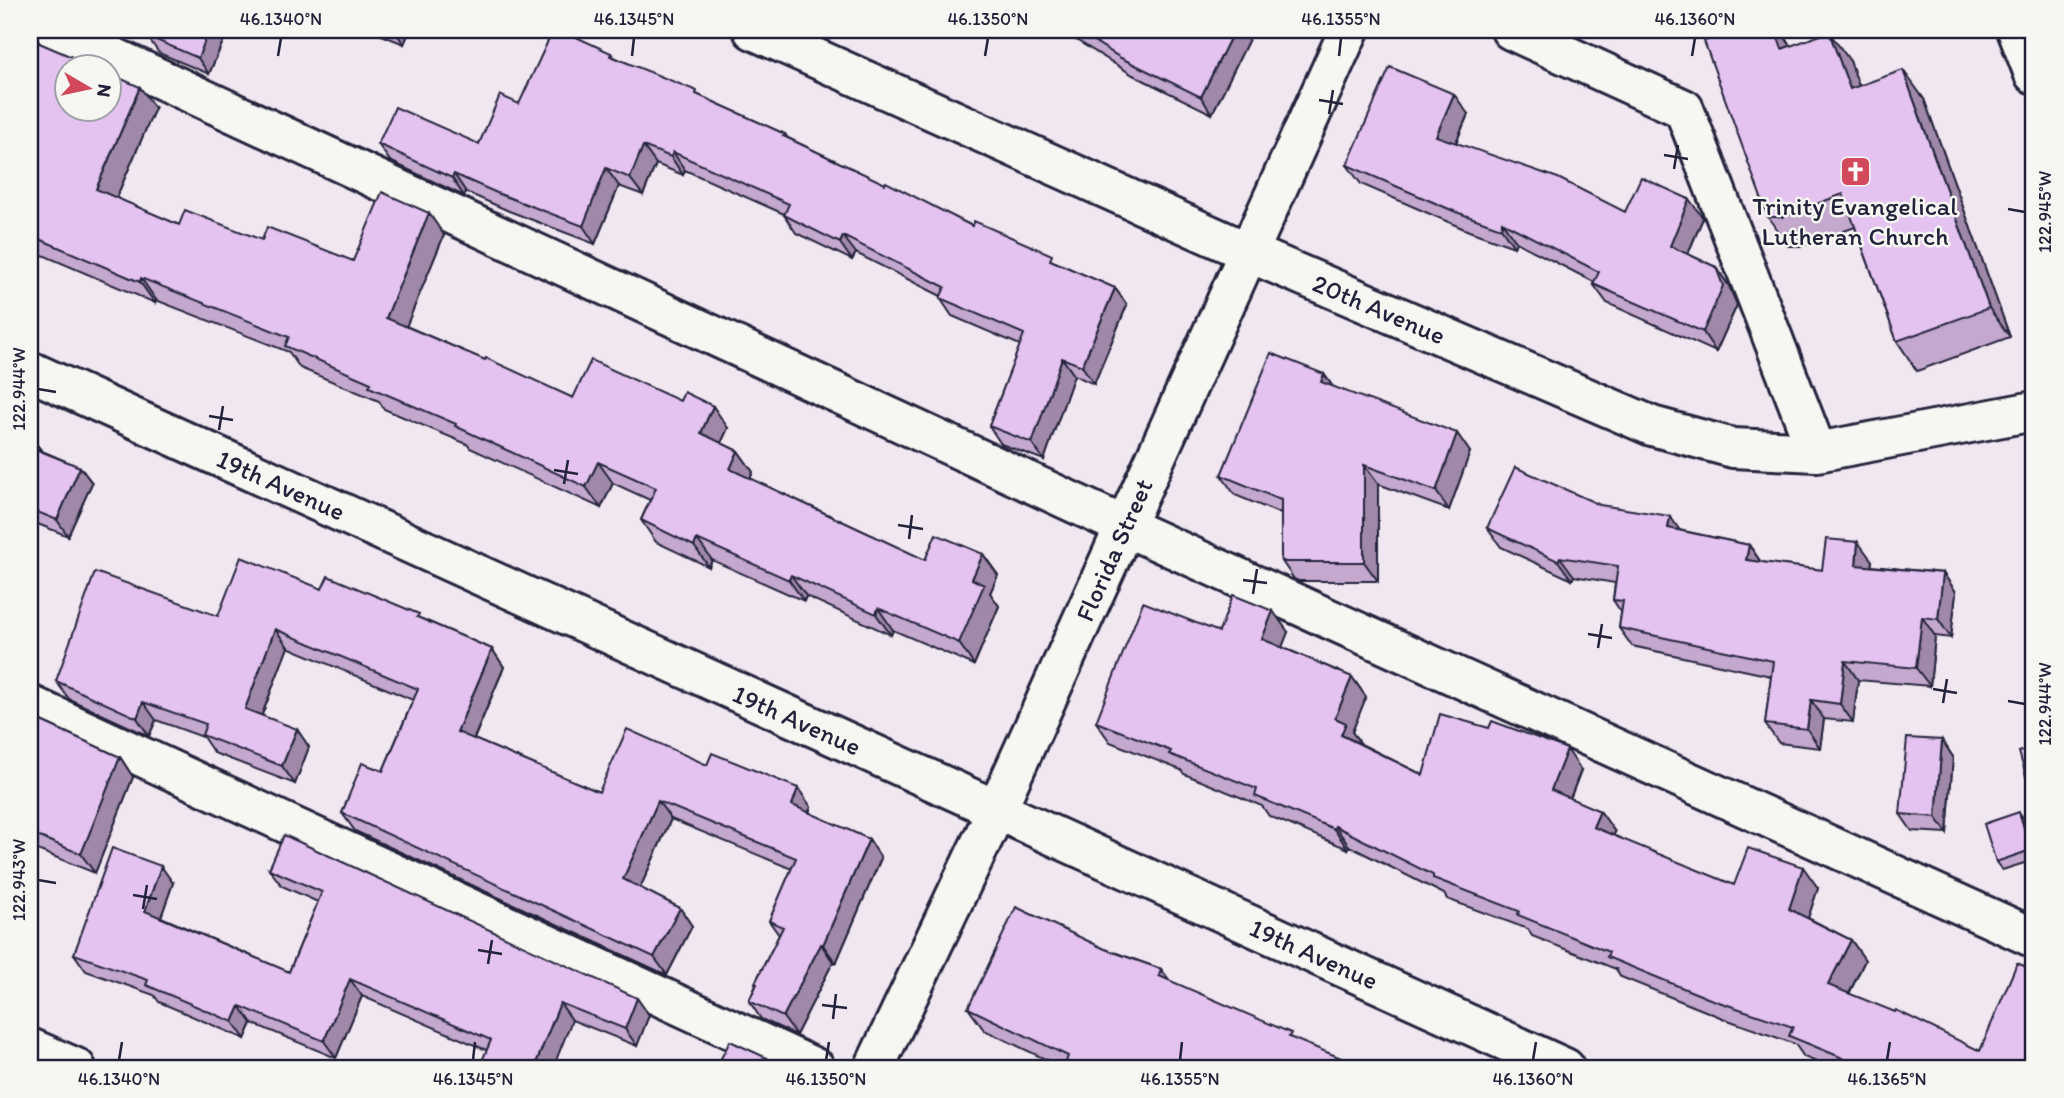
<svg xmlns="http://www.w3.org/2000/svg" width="2064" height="1098" font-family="Itim,sans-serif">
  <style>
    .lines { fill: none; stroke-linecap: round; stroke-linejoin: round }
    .minor-casing { stroke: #22223b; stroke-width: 44 }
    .major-casing { stroke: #22223b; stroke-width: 44 }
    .minor { stroke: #f6f6f2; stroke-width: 38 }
    .major { stroke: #f6f6f2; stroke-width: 38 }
    .wall { fill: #c4a8ce; stroke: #22223b; stroke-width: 2 }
    .shaded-wall { fill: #a088a8; stroke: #22223b; stroke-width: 2 }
    .building { fill: #e4c3f0; stroke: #22223b; stroke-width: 2 }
    .ticks { fill: none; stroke: #22223b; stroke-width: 2.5 }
    .labels { text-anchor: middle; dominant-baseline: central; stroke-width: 5; stroke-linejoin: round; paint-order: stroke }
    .poi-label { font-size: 26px; fill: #22223b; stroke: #f6f6f2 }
    .street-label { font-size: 26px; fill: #22223b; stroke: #f6f6f2 }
    .neatline { fill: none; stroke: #22223b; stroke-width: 2.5 }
    .ticks-label { font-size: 18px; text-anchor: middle; fill: #22223b }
  </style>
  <rect width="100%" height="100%" fill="#f1e7f1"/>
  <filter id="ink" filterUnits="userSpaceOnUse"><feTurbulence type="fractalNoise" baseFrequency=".0143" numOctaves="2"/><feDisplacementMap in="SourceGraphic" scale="14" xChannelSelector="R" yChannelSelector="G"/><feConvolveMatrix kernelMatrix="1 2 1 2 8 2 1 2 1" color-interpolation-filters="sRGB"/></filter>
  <g filter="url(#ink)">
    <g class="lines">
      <defs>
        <path id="minor" d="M55,30L1124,526L2034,938
          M753,30L1250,253L1652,426L1733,448L1817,452L2034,411
          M1511,30L1684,109L1817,452
          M30,371L1565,1068
          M30,705L815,1068
          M30,1048L76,1068
          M874,1068L996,811L1349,30"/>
        <path id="major" d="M2017,30L2034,74"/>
      </defs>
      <use href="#minor" class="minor-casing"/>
      <use href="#major" class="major-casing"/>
      <use href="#minor" class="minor"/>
      <use href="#major" class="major"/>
    </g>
    <path class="wall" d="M150,30H228L209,74L159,53L147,36Z
      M369,30H410L404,44Z
      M1060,30H1247L1251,35L1212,114L1133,75Z
      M1779,30L1790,46L1850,61L1859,86L1924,99L2010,337L1917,371L1897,341L1855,227L1802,246H1788L1768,217Z
      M30,39L155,108L116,198L179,225L262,240L353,261L444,235L406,326L573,398L728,428L721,443L738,451L753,472L750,478L925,560L983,554L998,575L990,593L999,606L974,665L893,630L891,635L806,596L804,601L712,560L709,567L656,542L641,520L650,500L613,483L601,508L470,448L467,444L384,409L379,401L300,368L289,352L156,300L155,303L38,253L30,242Z
      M611,53L614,57L785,134L788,138L972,226L1115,288L1127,305L1094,384L1074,375L1044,460L1001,444L989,426L1020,345L952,316L940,298L941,296L856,253L852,260L796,233L784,215V214L685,170L683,175L656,164L643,195L619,186L595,244L509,211L466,192L464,196L390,161L378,144H479L519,104Z
      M1468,114L1456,143L1625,212L1703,218L1688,254L1716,267L1729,286L1737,305L1716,352L1607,303L1593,284L1594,282L1516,242L1514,247L1469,231L1361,184L1347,165Z
      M1324,374L1333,387L1470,452L1449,510L1378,484V581H1298L1294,579L1281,560V514L1235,495L1221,475Z
      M30,438L33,440L42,451L80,467L92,483L68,536L30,521Z
      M1487,528L1679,530L1749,545L1761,562L1822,570L1872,561L1871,566L1943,573L1956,592L1951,638L1935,636L1930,686L1858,680L1853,722L1824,719L1820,748L1779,743L1765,724L1771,676L1632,646L1619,628L1621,612L1613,600L1615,583L1574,576L1572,580L1501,547Z
      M322,589L422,619L492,649L504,667L474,739L599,792L707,765L811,807L809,813L869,839L881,858L836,963L833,962L796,1035L761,1019L749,1001L756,985L755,983L779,935L769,921L792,869L671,819L640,888L680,908L692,926L667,975L355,831L342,813L383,771L413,700L288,647L262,715L309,747L295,784L214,753L203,737L156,720L149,736L69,699L56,681L218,616Z
      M1219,632H1288L1282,647L1352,677L1366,697L1352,732L1361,744L1423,775L1581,770L1570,799L1600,811L1615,832L1613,836L1734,885L1818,888L1808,918L1851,940L1865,960L1849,994L1980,1051L2034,1068H1831L1804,1057L1795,1044L1725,1019L1621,977L1616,969L1532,936L1528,929L1447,899L1444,894L1349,846L1348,849L1269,816L1262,806L1184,774L1181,770L1110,742L1096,722Z
      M30,716L120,757L133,777L95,873L30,847Z
      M1942,740L1953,757L1947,833L1912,831L1900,814Z
      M2025,820L2034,849V860L2002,870L1996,862Z
      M269,869L649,1015L637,1046L572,1020L486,1050L362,996L336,1058L252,1023L245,1039L159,1002L154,995L86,971L74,954L173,883L161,917L289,972L318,902L282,886Z
      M1105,949L1161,969L1169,980L1064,1068L984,1030L968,1008Z"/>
    <path class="shaded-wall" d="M209,30H228L209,74L198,58Z
      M394,30H410L404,44Z
      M1234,30H1247L1251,35L1212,114L1201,97Z
      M1775,30H1779L1791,46L1782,49Z
      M1829,32L1850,61L1871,119L1850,89Z
      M1903,70L1924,99L2010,337L1989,308Z
      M140,87L155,108L111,210L96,189Z
      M1454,94L1468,114L1450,156L1436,136Z
      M643,146L656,164L643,195L630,178Z
      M673,152L685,170L683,175L671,157Z
      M606,168L619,186L595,244L583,226Z
      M454,174L466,192L464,196L452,178Z
      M1689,199L1703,218L1683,265L1670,246Z
      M429,213L444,235L401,339L386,318Z
      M1502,222L1516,242L1514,247L1501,228Z
      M843,236L856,253L852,260L840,243Z
      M1716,267L1729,286L1737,305L1716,352L1703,332Z
      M141,278L156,300L155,303L140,282Z
      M1115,288L1127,305L1094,384L1082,366Z
      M1062,358L1074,375L1044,460L1032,443Z
      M1324,374L1338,394L1321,382Z
      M713,406L728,428L716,454L701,433Z
      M1457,433L1470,452L1449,510L1436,491Z
      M33,440L45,456L30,447Z
      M738,451L753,472L745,490L730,469Z
      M598,462L613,483L601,508L586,487Z
      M1364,465L1378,484V581L1364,562Z
      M80,467L92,483L68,536L57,520Z
      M1670,516L1683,535L1668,528Z
      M697,539L712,560L709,567L694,546Z
      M1858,542L1872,561L1869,584L1856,565Z
      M1749,545L1762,564L1746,560Z
      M983,554L998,575L990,593L999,606L974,665L959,643L972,579Z
      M1560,557L1574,576L1572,580L1558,561Z
      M1943,573L1956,592L1951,638L1938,619Z
      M791,575L806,596L804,601L789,580Z
      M878,608L893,630L891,635L876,614Z
      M1273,611L1288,632L1277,660L1262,639Z
      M1922,617L1935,636L1930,686L1916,668Z
      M275,629L288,647L257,727L245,709Z
      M492,649L504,667L469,750L457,732Z
      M1845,661L1858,680L1853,722L1840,704Z
      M1352,677L1366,697L1352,732L1361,744L1341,735L1335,718Z
      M1811,700L1824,719L1820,748L1807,729Z
      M143,702L156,720L149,736L137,718Z
      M297,729L309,747L295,784L282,766Z
      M1942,740L1953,757L1947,833L1936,817Z
      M1567,749L1581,770L1565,811L1551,790Z
      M120,757L133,777L95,873L81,854Z
      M798,788L811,807L804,823L792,805Z
      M658,801L671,819L636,897L623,879Z
      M1600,811L1615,832L1608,848L1593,827Z
      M2019,812L2025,820L2034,849V854L2031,850Z
      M1335,826L1349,846L1348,849L1334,829Z
      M869,839L881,858L836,963L823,945Z
      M161,866L173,883L157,928L145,911Z
      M1803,867L1818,888L1804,930L1789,909Z
      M680,908L692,926L667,975L654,957Z
      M1851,940L1865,960L1843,1006L1828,985Z
      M821,944L833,962L796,1035L783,1017Z
      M1161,969L1177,990L1159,976Z
      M350,979L362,996L336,1058L324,1041Z
      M637,998L649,1015L637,1046L625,1029Z
      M560,1003L572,1020L553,1068H534Z
      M240,1006L252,1023L245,1039L233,1022Z
      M767,1058L774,1068H762Z"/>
    <path class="building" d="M150,30H209L198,58L147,36Z
      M553,30H561L611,53L610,56L697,91L696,94L785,134L783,136L885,184L886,182L972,226L974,221L1052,255L1050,260L1115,288L1082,366L1062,358L1032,443L989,426L1024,334L940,298L945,287L843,236L840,243L784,215L789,204L673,152L671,157L643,146L630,178L606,168L583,226L497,193L454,174L452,178L378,144L395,107L479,144L500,95L519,104Z
      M1076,30H1234L1201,97L1121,58Z
      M1735,30H1775L1782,49L1829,32L1850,89L1903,70L1989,308L1897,341L1843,194L1782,217H1768L1704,41Z
      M30,39L93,66H66V108H108V73L140,87L96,189L179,225L185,210L262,240L267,227L353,261L382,192L429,213L386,318L485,360L486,358L573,398L591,360L680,401L684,392L713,406L701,433L738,451L730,469L925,560L936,534L983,554L972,579L984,585L959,643L878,608L876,614L791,575L789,580L697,539L694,546L641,520L656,488L598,462L586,487L455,426L456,424L369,387L371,383L285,346L289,337L141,278L140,282L30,235Z
      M1390,67L1454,94L1436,136L1558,178L1625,212L1641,177L1689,199L1670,246L1716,267L1723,286L1703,332L1593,284L1599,272L1502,222L1501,228L1456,212L1347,165Z
      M1271,353L1324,374L1321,382L1457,433L1436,491L1364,465V562H1285L1281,560V500L1221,475Z
      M30,438L33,440L30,447L80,467L57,520L30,509Z
      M1515,467L1600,505L1670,516L1668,528L1749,545L1746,560L1822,570L1826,539L1858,542L1856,565L1943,573L1938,619L1922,617L1916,668L1845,661L1840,704L1811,700L1807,729L1765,724L1773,661L1619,628L1623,601L1613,600L1618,566L1560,557L1558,561L1487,528Z
      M241,557L322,589L328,576L419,614L417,617L492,649L457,732L599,792L627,729L707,765L712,753L798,788L792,805L869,839L823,945L821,944L783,1017L749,1001L757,984L755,983L783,927L769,921L796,858L658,801L623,879L680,908L654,957L342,813L362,763L383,771L418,689L275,629L245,709L297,729L282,766L202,735L206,724L143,702L137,718L56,681L95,572L218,616Z
      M1233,595L1273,611L1262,639L1352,677L1335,718L1346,723L1341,735L1423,775L1440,714L1489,728L1492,721L1567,749L1551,790L1600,811L1593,827L1734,885L1748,848L1803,867L1789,909L1851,940L1828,985L1895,1012L1896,1010L1980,1051L2017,963L2034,970V1068H1861L1838,1056L1789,1036L1793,1027L1710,999L1607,957L1609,952L1518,915L1519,911L1433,878V875L1335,826L1334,829L1255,796L1257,789L1169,754L1171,751L1096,722L1143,602L1219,632Z
      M30,716L120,757L81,854L30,833Z
      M1907,738L1942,740L1936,817L1900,814Z
      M2034,747V804L2019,752Z
      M2019,812L2031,850L1996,862L1984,824Z
      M284,835L637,998L625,1029L560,1003L534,1068H479L491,1040L350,979L324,1041L240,1006L233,1022L146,985L148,980L74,954L112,848L161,866L145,911L289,972L322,892L269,869Z
      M1016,907L1105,949L1161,969L1159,976L1291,1033L1289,1037L1366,1068H1064L1068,1056L968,1008Z
      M730,1041L767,1058L762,1068H716Z"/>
  </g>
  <path class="ticks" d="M278,56L281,38M632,56L634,38M985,56L988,38M1339,56L1341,38M1692,56L1695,38M1319,100L1343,104M1329,114L1333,90M1664,155L1688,159M1674,169L1678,145M2008,209L2025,212M38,389L56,392M209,416L233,420M219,430L223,406M554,470L578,474M564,484L568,460M898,525L923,529M909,539L912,515M1243,580L1267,583M1253,594L1257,569M1588,634L1612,638M1598,648L1602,624M1933,689L1957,693M2008,701L2025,704M1943,703L1947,679M38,880L56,883M133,895L157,899M143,909L147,885M478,950L502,954M488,964L492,940M822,1005L847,1008M833,1019L836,994M119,1060L122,1042M473,1060L475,1042M826,1060L829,1042M1180,1060L1182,1042M1533,1060L1536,1042M1887,1060L1890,1042"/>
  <defs>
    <symbol id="church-square" viewBox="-11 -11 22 22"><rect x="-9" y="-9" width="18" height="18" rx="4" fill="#d1495b" stroke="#f6f6f2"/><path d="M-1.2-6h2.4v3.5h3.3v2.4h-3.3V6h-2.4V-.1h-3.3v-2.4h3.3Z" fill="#fff"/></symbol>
  </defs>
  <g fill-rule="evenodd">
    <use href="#church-square" x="1838" y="154" width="35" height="35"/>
  </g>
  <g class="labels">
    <g class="poi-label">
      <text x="1855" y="206">Trinity Evangelical<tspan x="1855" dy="30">Lutheran Church</tspan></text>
    </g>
    <g class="street-label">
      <text transform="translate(1379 309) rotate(23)">20th Avenue</text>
      <text transform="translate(281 485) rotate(24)">19th Avenue</text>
      <text transform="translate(1114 550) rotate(-66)">Florida Street</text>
      <text transform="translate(797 720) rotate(24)">19th Avenue</text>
      <text transform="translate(1314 954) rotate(24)">19th Avenue</text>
    </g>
  </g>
  <rect width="2064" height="1098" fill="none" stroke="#f6f6f2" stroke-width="77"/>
  <g transform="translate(88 88) rotate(99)"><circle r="33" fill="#f6f6f2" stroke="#a1a1a9" stroke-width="2"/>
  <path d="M0-5L12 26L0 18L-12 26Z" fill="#d1495b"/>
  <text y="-10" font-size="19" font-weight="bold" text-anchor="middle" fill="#22223b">N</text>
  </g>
  <rect x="38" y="38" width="1987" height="1022" class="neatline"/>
  <g class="ticks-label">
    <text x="281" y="25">46.1340°N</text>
    <text x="634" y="25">46.1345°N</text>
    <text x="988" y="25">46.1350°N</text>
    <text x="1341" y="25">46.1355°N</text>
    <text x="1695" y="25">46.1360°N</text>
    <text transform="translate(2045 212) rotate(-90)" y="6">122.945°W</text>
    <text transform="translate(19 389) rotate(-90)" y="6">122.944°W</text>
    <text transform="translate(2045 704) rotate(-90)" y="6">122.944°W</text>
    <text transform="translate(19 880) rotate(-90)" y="6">122.943°W</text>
    <text x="119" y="1085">46.1340°N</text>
    <text x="473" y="1085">46.1345°N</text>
    <text x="826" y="1085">46.1350°N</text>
    <text x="1180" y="1085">46.1355°N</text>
    <text x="1533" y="1085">46.1360°N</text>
    <text x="1887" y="1085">46.1365°N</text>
  </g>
</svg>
